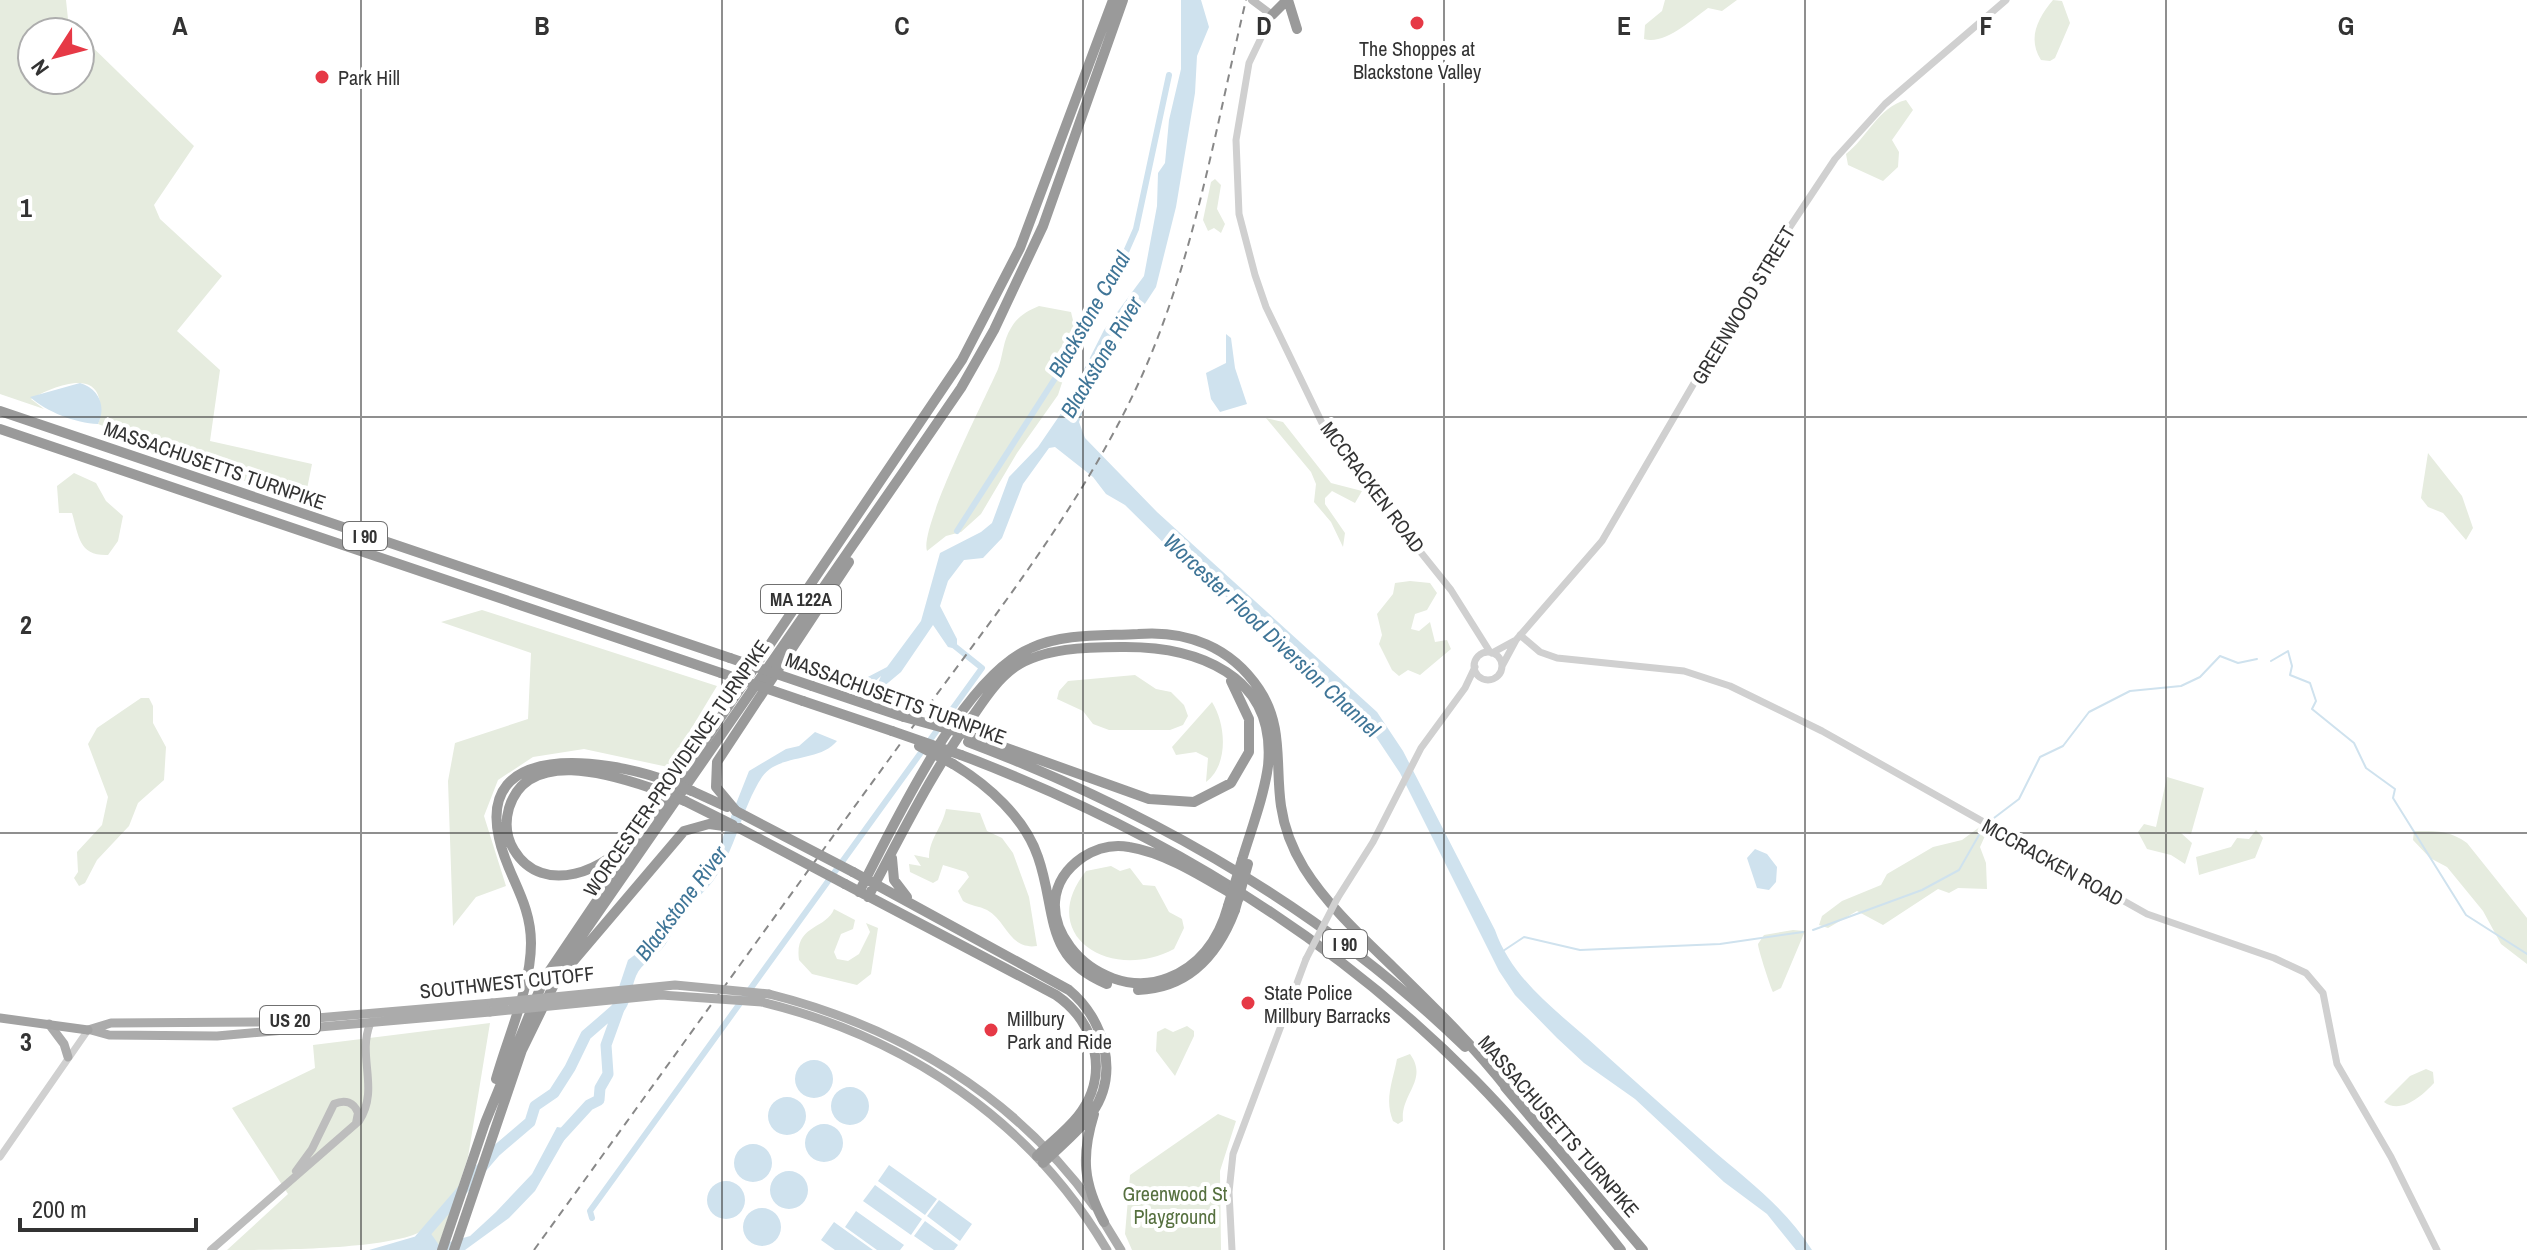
<svg xmlns="http://www.w3.org/2000/svg" width="2527" height="1250" font-family="'Archivo Narrow',sans-serif">
  <style>
    .green { fill: #e6ecdf }
    .water { fill: #cfe2ee }
    .lines { fill: none; stroke-linecap: round; stroke-linejoin: round }
    .stream { stroke: #cfe2ee; stroke-width: 2 }
    .canal { stroke: #cfe2ee; stroke-width: 6 }
    .river { stroke: #cfe2ee; stroke-width: 11 }
    .tertiary { stroke: #d0d0d0; stroke-width: 7 }
    .secondary { stroke: #bdbdbd; stroke-width: 8 }
    .primary { stroke: #ababab; stroke-width: 9 }
    .trunk { stroke: #a2a2a2; stroke-width: 9 }
    .motorway { stroke: #9a9a9a; stroke-width: 10 }
    .rail { stroke: #888; stroke-width: 2; stroke-dasharray: 8 6; stroke-linecap: butt }
    .tertiary-bridge { stroke: #d0d0d0; stroke-width: 7 }
    .primary-bridge { stroke: #ababab; stroke-width: 9 }
    .motorway-bridge { stroke: #9a9a9a; stroke-width: 10 }
    .grid { fill: none; stroke: #333; stroke-width: 2; stroke-opacity: 0.55 }
    .poi-dot { fill: #e63946; stroke: #fff; stroke-width: 3 }
    .labels { text-anchor: middle; dominant-baseline: central; stroke-width: 8; stroke-linejoin: round; paint-order: stroke }
    .shield { fill: #fff; stroke: #707070; stroke-width: 2 }
    .shield-label { font-size: 18px; font-weight: bold; fill: #333 }
    .poi-label { font-size: 20px; fill: #333; stroke: #fff; text-anchor: start }
    .street-label { font-size: 20px; fill: #333; stroke: #fff }
    .park-label { font-size: 20px; fill: #56703f; stroke: #fff }
    .water-label { font-size: 22px; font-style: italic; fill: #3f7597; stroke: #fff }
    .grid-label { font-size: 26px; text-anchor: middle; font-weight: bold; fill: #333; stroke: #fff; stroke-width: 8; stroke-linejoin: round; paint-order: stroke }
  </style>
  <rect width="100%" height="100%" fill="#fff"/>
  <path class="green" d="M0,0H66L68,19L78,32H32V80H80V35L194,146L154,205L160,219L222,276L177,331L220,370L210,441L312,464L304,504L98,424C102,415 101,408 99,398C92,369 48,389 31,399L44,409L0,394Z
    M1665,0H1737L1722,11L1708,8C1691,20 1665,45 1644,39L1645,25L1662,11Z
    M2053,0L2062,1L2070,23L2055,58L2050,61L2041,60C2027,38 2038,18 2053,0Z
    M1906,100L1913,110L1892,140L1899,152L1898,167L1883,181L1848,165L1846,154C1867,138 1878,107 1906,100Z
    M1215,179L1221,185L1217,209L1225,224L1221,233L1214,228L1208,231L1203,220L1211,182Z
    M1039,306L1071,312L1077,337L1058,395L1017,453L981,514L961,532L946,536L927,551C919,528 985,399 998,369C1003,356 1003,340 1011,328C1017,317 1027,311 1039,306Z
    M1266,418L1283,422L1331,483L1362,491L1355,503L1332,491L1325,498V504L1345,533L1343,547L1331,522L1314,502L1316,484L1311,472Z
    M2428,453L2462,496L2473,528L2466,540L2443,513L2428,507L2421,498Z
    M74,473L96,483L106,501L123,516L118,541L108,555C79,556 79,537 72,513H59L57,486Z
    M1410,581L1430,583L1437,593L1427,610L1415,614L1411,629L1419,631L1430,622L1435,642L1447,640L1451,649L1420,675L1408,670L1399,676L1392,670L1379,644L1382,635L1377,614L1393,594L1395,583Z
    M482,610L717,686L668,767L584,749L533,757L498,780L484,816L506,886L476,897L453,926L448,781L455,743L528,719L531,653L441,622Z
    M1135,675L1156,689L1171,692L1184,705L1188,716L1183,725L1170,730H1109L1093,724L1083,711L1057,699L1059,691L1068,681Z
    M141,698H149L153,706V723L166,747L164,780L138,803L129,826L97,860L85,883L79,886L74,878L78,872L77,852L102,825L108,797L88,744L97,728Z
    M1212,702C1226,724 1229,765 1206,782L1208,758L1196,752L1176,755L1172,747Z
    M2167,777L2204,788L2191,834L2181,833L2192,843L2185,864L2171,855L2147,849L2138,832L2144,824L2156,827Z
    M946,809L980,813L987,831L1002,838L1013,853L1029,897L1037,946C1009,950 1007,921 987,910C979,906 971,906 963,901L958,891L969,877L966,872L943,865L938,880L933,883L910,872L909,864L921,866L914,855L929,858C929,839 942,828 946,809Z
    M1981,826L1989,827L1980,847L1986,863L1987,889L1958,888L1949,893L1938,889L1883,925L1857,911L1828,928L1819,925L1822,916L1842,901L1881,885L1887,874L1933,847L1962,840Z
    M2256,830L2263,838L2255,858L2199,875L2196,857L2231,847L2237,838L2249,839Z
    M2414,831C2434,831 2450,830 2467,843L2527,918V964L2501,944L2483,911L2447,867L2430,858L2413,840Z
    M1111,866L1120,871L1130,868L1143,885L1155,886L1169,912L1182,919L1184,928L1174,949C1110,983 1035,935 1086,871Z
    M834,909L855,920L853,929L841,934L834,952L837,959L848,961L859,954L870,932L866,923L878,928L871,974L857,985L812,974L799,960C794,924 826,930 834,909Z
    M1793,930L1805,931L1781,988L1773,992C1771,989 1758,949 1758,944L1764,935Z
    M490,1023L468,1157L439,1245L425,1229C397,1250 270,1250 227,1250L288,1194L232,1108L315,1068L313,1045Z
    M1187,1026L1194,1031V1036L1175,1076L1156,1051L1157,1032L1165,1028L1173,1032Z
    M1410,1054C1429,1080 1400,1094 1403,1121L1398,1124L1393,1121C1384,1099 1393,1081 1397,1059Z
    M2426,1069L2433,1072L2434,1083C2423,1095 2401,1115 2384,1102L2410,1076Z
    M1218,1114L1236,1121L1220,1171L1221,1250H1132L1125,1234L1130,1175Z"/>
  <path class="water" d="M1181,0H1201L1209,27L1197,56L1195,93L1176,207L1156,287L1093,383L1079,422L1085,438L1157,512L1377,712L1403,751L1495,930C1511,976 1550,1006 1587,1038C1627,1074 1668,1111 1709,1147C1747,1180 1785,1207 1812,1250H1796L1767,1214L1724,1182L1635,1099L1584,1063L1557,1038L1515,995L1499,971L1400,773L1372,731L1229,599L1191,570L1125,505L1106,494L1093,477L1055,447L1049,448L1023,484L1002,538L983,558L964,560L948,581L940,606L957,639V649L948,647L933,625L901,672L883,687L877,685L881,676L872,684L862,680L887,667L921,621L940,553L981,532L992,523L1009,477L1038,447L1064,409L1104,330L1144,276L1157,206L1158,173L1165,163L1169,120L1181,69Z
    M1226,334L1231,338L1235,368L1247,404L1220,412L1211,399L1206,373L1226,363Z
    M80,383C98,388 107,406 98,424C75,423 47,412 30,397Z
    M815,732L837,741C819,763 779,753 762,777C741,809 736,850 713,881C704,893 692,902 684,913C677,923 672,935 665,945C657,956 641,963 636,976C629,993 633,1007 616,1018L604,1017L614,1002L628,960L649,944L660,925L697,884L717,852L749,771L786,749L799,746Z
    M1755,849L1767,854L1777,867L1776,882L1769,890L1757,888L1747,858Z
    M795 1079a19 19 0 1 1 38 0a19 19 0 1 1-38 0Z
    M831 1106a19 19 0 1 1 38 0a19 19 0 1 1-38 0Z
    M768 1116a19 19 0 1 1 38 0a19 19 0 1 1-38 0Z
    M805 1143a19 19 0 1 1 38 0a19 19 0 1 1-38 0Z
    M557,1127L563,1128L566,1137L535,1191L509,1218L465,1250H369L417,1236L427,1228L439,1245L470,1236L496,1212L532,1174Z
    M734 1163a19 19 0 1 1 38 0a19 19 0 1 1-38 0Z
    M889,1165L937,1199L925,1215L878,1181Z
    M770 1190a19 19 0 1 1 38 0a19 19 0 1 1-38 0Z
    M707 1200a19 19 0 1 1 38 0a19 19 0 1 1-38 0Z
    M875,1185L922,1219L911,1235L863,1201Z
    M939,1200L972,1224L960,1241L927,1216Z
    M743 1227a19 19 0 1 1 38 0a19 19 0 1 1-38 0Z
    M856,1211L904,1245L900,1250H877L845,1227Z
    M925,1221L958,1245L954,1250H934L914,1236Z
    M834,1222L873,1250H835L821,1240Z"/>
  <g class="lines">
    <path class="stream" d="M2271,661L2288,651L2292,666L2290,675L2310,683L2316,701L2312,709L2354,743L2366,768L2395,789L2393,798L2466,915L2527,954
      M1990,821L2019,799L2040,757L2063,746L2089,712L2130,691L2181,686L2200,677L2220,656L2238,663L2257,659
      M1813,930L1922,890L1959,870L1983,828
      M1503,951L1524,937L1580,950L1720,944L1803,932"/>
    <path class="canal" d="M957,531L1074,349L1118,270L1136,229L1169,75
      M592,1218L590,1211L982,668L952,644"/>
    <path class="river" d="M557,1140L589,1105L599,1100L600,1088L608,1074L606,1045L620,1006
      M420,1239L496,1151L530,1122L535,1106L554,1093L570,1068L586,1035L616,1009"/>
    <path class="tertiary" d="M1272,15L1249,63L1236,140L1239,214L1255,275L1266,307L1322,423L1354,469L1451,590L1490,652
      M1520,635L1540,652L1557,658L1684,671L1730,686L1822,731L2147,914L2274,958L2306,973L2323,993L2337,1064L2391,1157L2437,1250
      M1474 666a14 14 0 1 1 28 0a14 14 0 1 1-28 0Z
      M1492,653L1514,641
      M1502,666L1516,640L1602,541L1750,287L1835,159L1885,104L2006,0
      M1337,899L1373,842L1421,748L1465,688L1475,667
      M0,1157L88,1030
      M1232,1250L1229,1192L1233,1154L1306,959"/>
    <path class="secondary" d="M1252,0L1272,15
      M296,1171L312,1149L334,1104C345,1099 354,1102 358,1113L356,1123
      M211,1250L359,1121C380,1089 357,1057 370,1024"/>
    <path class="primary" d="M769,994C900,1027 1014,1095 1094,1206
      M762,1002C906,1037 1031,1121 1107,1250
      M49,1024L64,1044L68,1057
      M88,1030L111,1023L270,1022L492,1003
      M91,1030L109,1035L217,1036L490,1012
      M1102,1219L1121,1250"/>
    <path class="trunk" d="M0,1018L88,1030"/>
    <path class="motorway" d="M1288,0L1297,29
      M1272,15L1287,0
      M0,411L730,658
      M0,429L721,673
      M812,686L904,717
      M803,701L892,731
      M973,736L1149,799L1194,802L1231,783L1249,752V719L1231,681
      M968,742C1153,812 1323,909 1465,1047
      M961,755C1154,828 1329,932 1475,1080C1527,1133 1574,1191 1621,1250
      M953,764C988,785 1025,818 1038,857C1057,911 1043,958 1107,984
      M692,791L727,807
      M685,801L733,825
      M736,811L716,787L717,762L849,562
      M633,835C608,870 543,898 514,850C506,837 505,822 509,808C527,748 610,774 651,788
      M892,858L894,880L907,897
      M853,872L1069,990C1104,1019 1120,1073 1092,1113C1079,1132 1059,1147 1043,1163
      M845,884L1056,995C1097,1023 1110,1076 1078,1116C1066,1131 1050,1143 1037,1156
      M859,892C894,825 962,677 1031,648C1064,633 1103,636 1138,634C1187,630 1231,647 1259,689C1284,726 1275,764 1281,806C1284,827 1293,850 1304,868C1327,905 1362,937 1393,967C1434,1007 1474,1046 1509,1091
      M868,897C902,834 932,771 975,713C986,697 998,679 1015,667C1043,648 1087,647 1121,647C1196,646 1277,674 1268,766C1264,797 1251,830 1242,860
      M1228,906C1219,939 1201,965 1168,978C1094,1007 1010,907 1083,857C1097,848 1113,844 1129,847C1167,853 1206,879 1239,898
      M570,965L684,831L709,824L739,828
      M1138,990C1189,988 1218,955 1235,910
      M496,1079C508,1036 531,987 531,943C531,901 507,876 499,838C477,740 605,760 659,778
      M1505,1087L1643,1250
      M1094,1114C1081,1156 1083,1183 1104,1222
      M442,1250L485,1123L544,979L962,360L1020,248L1113,0
      M454,1250L522,1050L568,956L904,471L961,388L994,330L1043,226L1123,0"/>
    <path class="rail" d="M534,1250C653,1086 771,921 890,758C978,636 1077,517 1140,380C1194,261 1216,126 1246,0"/>
    <path class="tertiary-bridge" d="M1306,959L1337,899"/>
    <path class="primary-bridge" d="M492,1003L675,985L769,994
      M490,1012L661,995L762,1002"/>
    <path class="motorway-bridge" d="M730,658L812,686
      M721,673L803,701
      M904,717L973,736
      M892,731L961,755
      M919,746L953,764
      M659,778L692,791
      M651,788L685,801
      M736,811L853,872
      M739,828L845,884
      M1228,906L1242,860
      M1235,910L1248,864"/>
  </g>
  <path class="grid" d="M361,0V1250M722,0V1250M1083,0V1250M1444,0V1250M1805,0V1250M2166,0V1250M0,417H2527M0,833H2527"/>
  <g class="poi-dot">
    <circle cx="1417" cy="23" r="8"/>
    <circle cx="322" cy="77" r="8"/>
    <circle cx="1248" cy="1003" r="8"/>
    <circle cx="991" cy="1030" r="8"/>
  </g>
  <g class="labels">
    <g class="shield">
      <rect x="343" y="522" width="44" height="28" rx="6"/>
      <rect x="761" y="585" width="80" height="28" rx="6"/>
      <rect x="1323" y="930" width="44" height="28" rx="6"/>
      <rect x="260" y="1006" width="60" height="28" rx="6"/>
    </g>
    <g class="shield-label">
      <text x="365" y="536">I 90</text>
      <text x="801" y="599">MA 122A</text>
      <text x="1345" y="944">I 90</text>
      <text x="290" y="1020">US 20</text>
    </g>
    <g class="poi-label">
      <text x="1417" y="48" text-anchor="middle">The Shoppes at<tspan x="1417" dy="23">Blackstone Valley</tspan></text>
      <text x="338" y="77">Park Hill</text>
      <text x="1264" y="992">State Police<tspan x="1264" dy="23">Millbury Barracks</tspan></text>
      <text x="1007" y="1018">Millbury<tspan x="1007" dy="23">Park and Ride</tspan></text>
    </g>
    <g class="street-label">
      <text transform="translate(1743 305) rotate(-59)">GREENWOOD STREET</text>
      <text transform="translate(215 465) rotate(19)">MASSACHUSETTS TURNPIKE</text>
      <text transform="translate(1373 487) rotate(53)">MCCRACKEN ROAD</text>
      <text transform="translate(896 698) rotate(20)">MASSACHUSETTS TURNPIKE</text>
      <text transform="translate(676 768) rotate(-55)">WORCESTER-PROVIDENCE TURNPIKE</text>
      <text transform="translate(2053 862) rotate(29)">MCCRACKEN ROAD</text>
      <text transform="translate(507 982) rotate(-6)">SOUTHWEST CUTOFF</text>
      <text transform="translate(1559 1126) rotate(49)">MASSACHUSETTS TURNPIKE</text>
    </g>
    <g class="park-label">
      <text x="1175" y="1193">Greenwood St<tspan x="1175" dy="23">Playground</tspan></text>
    </g>
    <g class="water-label">
      <text transform="translate(1089 314) rotate(-60)">Blackstone Canal</text>
      <text transform="translate(1101 357) rotate(-59)">Blackstone River</text>
      <text transform="translate(1272 635) rotate(43)">Worcester Flood Diversion Channel</text>
      <text transform="translate(681 903) rotate(-53)">Blackstone River</text>
    </g>
  </g>
  <g class="grid-label">
    <text x="180" y="35">A</text>
    <text x="542" y="35">B</text>
    <text x="902" y="35">C</text>
    <text x="1264" y="35">D</text>
    <text x="1624" y="35">E</text>
    <text x="1986" y="35">F</text>
    <text x="2346" y="35">G</text>
    <text x="26" y="217">1</text>
    <text x="26" y="634">2</text>
    <text x="26" y="1051">3</text>
  </g>
  <g transform="translate(56 56) rotate(234)"><circle r="38" fill="#ffffff" stroke="#adadad" stroke-width="2"/>
  <path d="M0-6L14 30L0 20L-14 30Z" fill="#e63946"/>
  <text y="-12" font-size="22" font-weight="bold" text-anchor="middle" fill="#333333">N</text>
  </g>
  <path d="M20 1218v12h176v-12" fill="none" stroke="#333333" stroke-width="4"/>
  <text x="32" y="1218" font-size="24" fill="#333333" stroke="#ffffff" stroke-width="6" paint-order="stroke">200 m</text>
</svg>
